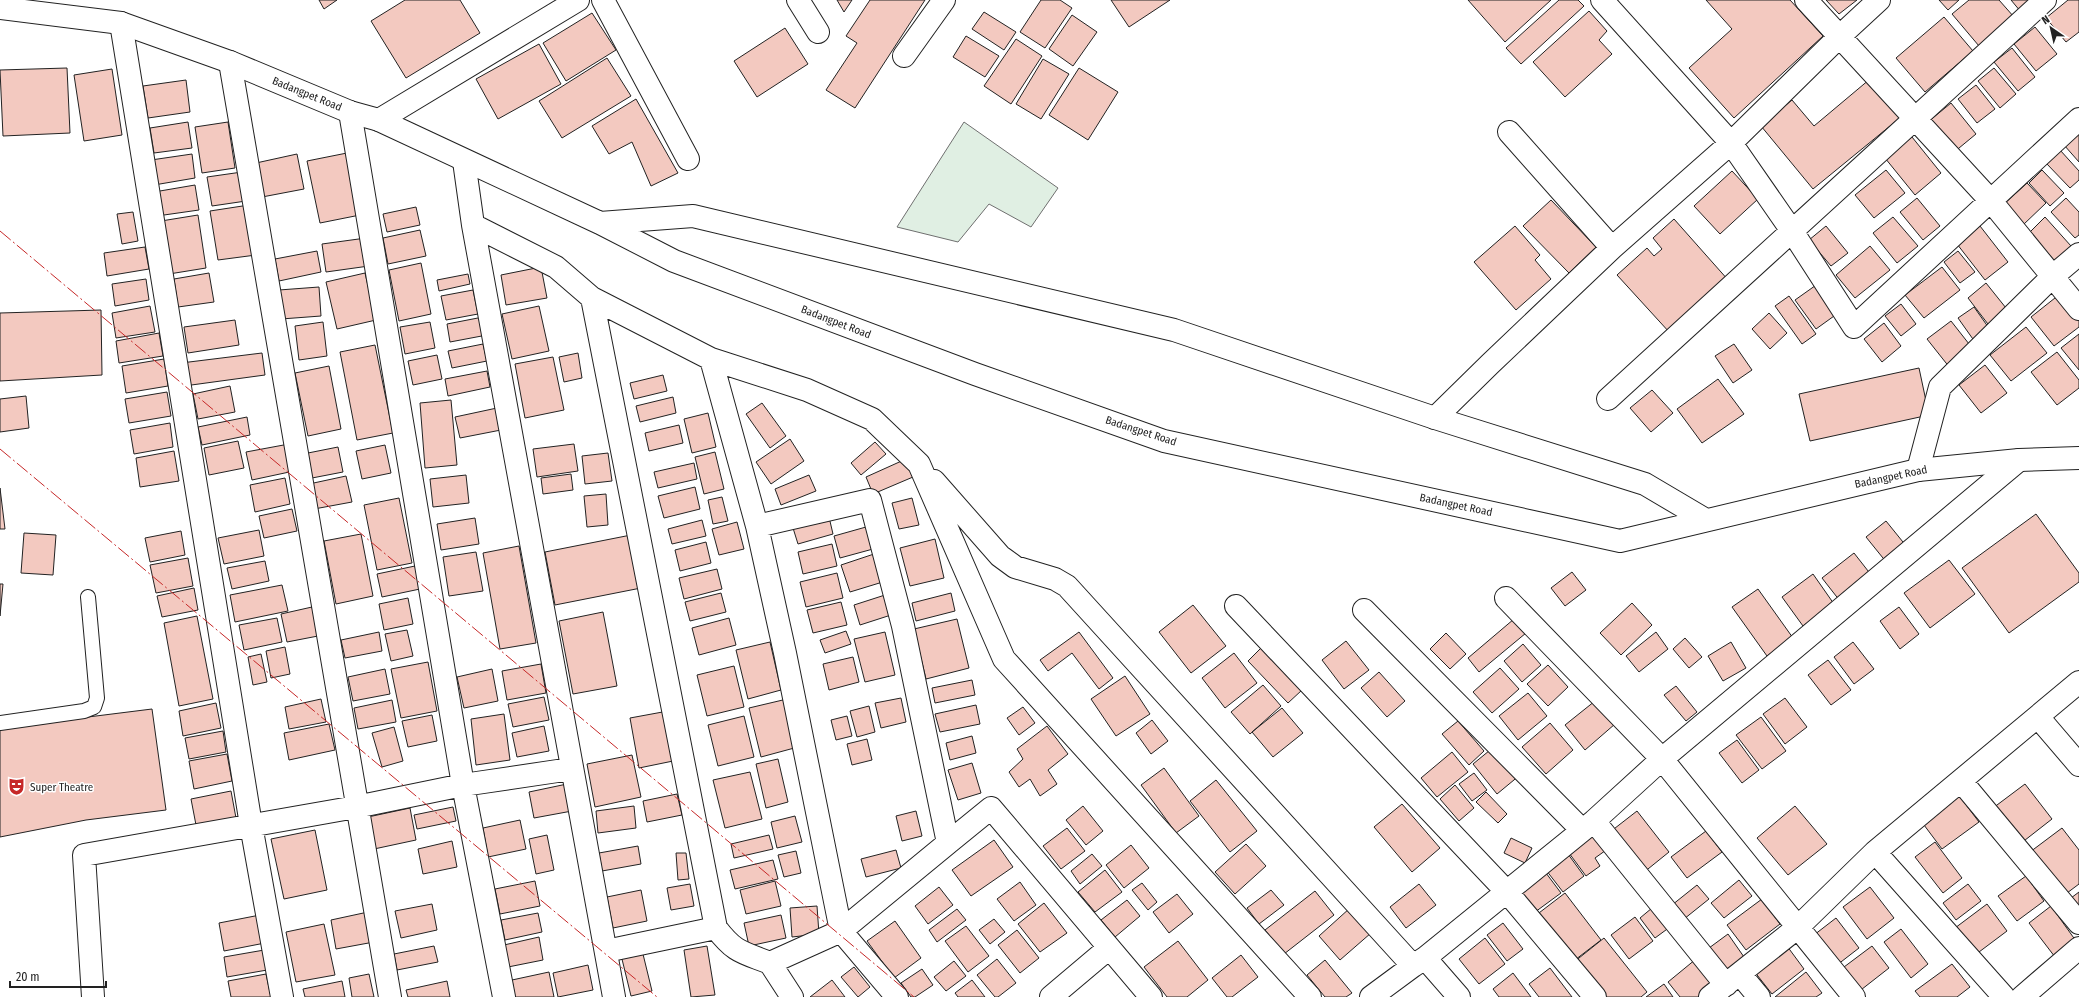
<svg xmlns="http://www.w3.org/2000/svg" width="2079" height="997" font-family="'Fira Sans Condensed',sans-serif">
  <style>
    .green { fill: #e0efe3; stroke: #6f6f6f }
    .building { fill: #f3c9c0; stroke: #222 }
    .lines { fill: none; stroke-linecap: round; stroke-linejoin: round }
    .lane-casing { stroke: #222; stroke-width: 16 }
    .street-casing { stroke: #222; stroke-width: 24 }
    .secondary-casing { stroke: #222; stroke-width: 24 }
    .lane { stroke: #fff; stroke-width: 14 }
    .street { stroke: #fff; stroke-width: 22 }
    .secondary { stroke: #fff; stroke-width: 22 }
    .power { stroke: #c62828; stroke-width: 1; stroke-dasharray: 14 3 2 3; stroke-linecap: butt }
    .labels { text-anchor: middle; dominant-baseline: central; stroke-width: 3; stroke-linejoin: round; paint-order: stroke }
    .street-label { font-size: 11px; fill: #222; stroke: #fff }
    .poi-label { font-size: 11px; fill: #222; stroke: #fff; text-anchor: start }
  </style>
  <rect width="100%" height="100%" fill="#fff"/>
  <path class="green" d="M964,122L1058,188L1031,227L989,204L958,242L897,227Z"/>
  <path class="building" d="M319,0H337L324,9Z
    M405,0H460L480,33L406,78L371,21Z
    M837,0H852L844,12Z
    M870,0H925L855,108L826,90L857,43L846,36Z
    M1041,0H1060L1072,8L1045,48L1020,32Z
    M1111,0H1170L1129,27Z
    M1468,0H1551L1505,42Z
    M1559,0H1578L1584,6L1521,64L1506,48Z
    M1706,0H1790L1823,36L1734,118L1689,68L1732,29Z
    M1826,0H1857L1839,14Z
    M1939,0H1959L1948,10Z
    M1969,0H1999L2014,17L1979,46L1952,14Z
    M2011,0H2036L2021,12Z
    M2068,0H2079V32L2066,42L2046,18Z
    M1589,11L1607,31L1599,40L1612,54L1565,97L1533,62Z
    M984,12L1016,32L1004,50L972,29Z
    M592,13L616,50L566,81L543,43Z
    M1072,15L1097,32L1073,66L1049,49Z
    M1944,17L1973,51L1925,92L1896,58Z
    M2035,27L2057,54L2036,71L2014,44Z
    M785,28L808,64L757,97L734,61Z
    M966,36L999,56L985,77L953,57Z
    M1016,39L1042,56L1011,104L984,86Z
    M539,44L561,84L498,119L476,79Z
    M2012,48L2035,77L2018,91L1994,62Z
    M607,58L631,96L562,138L539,101Z
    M1043,59L1069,74L1041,119L1016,104Z
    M67,68L70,133L3,136L0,70Z
    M1079,68L1118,92L1088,140L1049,115Z
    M1994,68L2016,94L2000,108L1978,81Z
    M112,69L122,135L84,141L74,75Z
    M1870,79L1901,117L1813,189L1761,126L1792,100L1814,126Z
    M186,80L190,112L148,118L143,86Z
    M1976,85L1995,109L1977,123L1958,99Z
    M636,99L678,173L651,186L632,142L609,154L592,126Z
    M1951,103L1976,134L1953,153L1928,122Z
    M188,122L192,148L154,153L150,128Z
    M228,122L235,168L202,173L195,127Z
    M2079,131V162L2064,145Z
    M1912,137L1941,173L1915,195L1885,158Z
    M2060,150L2079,171V180L2070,188L2046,163Z
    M347,153L360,215L320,223L307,161Z
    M192,154L195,178L154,185L151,160Z
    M297,154L304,189L262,197L256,163Z
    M1886,170L1905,193L1874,218L1855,195Z
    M2042,170L2064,193L2050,206L2029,183Z
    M1732,171L1758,199L1720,234L1694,206Z
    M242,172L246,201L212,206L207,177Z
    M2027,183L2046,203L2023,225L2004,204Z
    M195,185L199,210L157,216L154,192Z
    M1917,198L1940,226L1923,240L1900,212Z
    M2066,198L2079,212V235L2075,238L2051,212Z
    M1551,200L1596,247L1569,273L1523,226Z
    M249,205L256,255L218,260L210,211Z
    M416,207L420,225L387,232L383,214Z
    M133,212L138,241L122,244L117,214Z
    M198,215L206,268L169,274L161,221Z
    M1893,217L1918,246L1897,263L1873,233Z
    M2045,217L2071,246L2055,261L2029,233Z
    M1674,219L1729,281L1670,333L1617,275L1647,248L1654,256L1662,249L1653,238Z
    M1515,226L1540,255L1535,260L1551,279L1516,310L1474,262Z
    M1826,226L1848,253L1831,266L1809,240Z
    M1980,226L2008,262L1985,280L1957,244Z
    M420,230L426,256L388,264L383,238Z
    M366,238L369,266L326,272L322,244Z
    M1870,246L1890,270L1855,298L1836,275Z
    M145,247L149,269L107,276L104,253Z
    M317,251L321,272L279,281L275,259Z
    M1958,251L1975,272L1960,283L1944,262Z
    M421,263L431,314L399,321L389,270Z
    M541,267L547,298L506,305L501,275Z
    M1942,267L1960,290L1924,318L1905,295Z
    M209,273L214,302L178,307L174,279Z
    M365,273L376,320L337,329L326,282Z
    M468,274L470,284L439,291L437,280Z
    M146,279L149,300L115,306L112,284Z
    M1819,283L1841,311L1816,329L1795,300Z
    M1986,283L2010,313L1991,328L1968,298Z
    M319,287L321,316L281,319L279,290Z
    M473,290L478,314L446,320L441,296Z
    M2060,294L2079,318V327L2054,346L2031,317Z
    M1789,296L1816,334L1802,344L1775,306Z
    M1901,304L1916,324L1901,336L1885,316Z
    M150,306L155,332L116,338L112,313Z
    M539,306L549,351L512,359L502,314Z
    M1974,307L1991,331L1975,342L1958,318Z
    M101,310L102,375L0,381V313Z
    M1769,313L1787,333L1770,349L1752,329Z
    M483,317L487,335L450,342L447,324Z
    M235,320L239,345L188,353L184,327Z
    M1951,321L1973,349L1950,368L1927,339Z
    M323,322L327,356L299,360L295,326Z
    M430,322L435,348L405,354L400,327Z
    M1884,323L1901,346L1882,362L1864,339Z
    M2026,327L2047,353L2011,381L1990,355Z
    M159,333L163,356L119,363L116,341Z
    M2079,334V370L2061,348Z
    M483,344L487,361L452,368L448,351Z
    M1734,344L1752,370L1733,383L1715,356Z
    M375,345L393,433L357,440L340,352Z
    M2057,352L2079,380V388L2057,405L2031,372Z
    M262,353L265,375L184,386L181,363Z
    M578,353L582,378L564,382L559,357Z
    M437,355L442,379L413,385L408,361Z
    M553,357L564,410L525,418L515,364Z
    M164,359L168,386L126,393L122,366Z
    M1985,365L2007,393L1981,413L1959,385Z
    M329,366L341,429L308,436L295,373Z
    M1919,368L1929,415L1810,441L1799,394Z
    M487,371L490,387L448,396L445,379Z
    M663,375L667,391L634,399L630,383Z
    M1718,379L1744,414L1702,443L1677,409Z
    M230,386L235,412L198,419L193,394Z
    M1652,390L1673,413L1651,432L1630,408Z
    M167,392L171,416L129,423L125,399Z
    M26,396L29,428L0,432V399Z
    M673,397L676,413L640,422L636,406Z
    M451,400L457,465L425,468L420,403Z
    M762,403L786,436L770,448L746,414Z
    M497,408L501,430L460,438L455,417Z
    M708,413L716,447L692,453L684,419Z
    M247,417L250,435L202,445L198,427Z
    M170,423L173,447L134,454L130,430Z
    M679,425L683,443L649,451L645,433Z
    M790,439L804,461L771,484L756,462Z
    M238,441L244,468L209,475L204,448Z
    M875,442L886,454L861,475L851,463Z
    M289,444L294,471L252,480L246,452Z
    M574,444L578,471L537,477L533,449Z
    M385,445L391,473L362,479L356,451Z
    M338,447L343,472L312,478L308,453Z
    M174,451L179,481L140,487L136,458Z
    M715,452L724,489L704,494L695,457Z
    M608,453L612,481L585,484L582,456Z
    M906,459L913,477L873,494L866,477Z
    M694,463L697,479L658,488L654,472Z
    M571,474L573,490L543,494L541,478Z
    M466,475L469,503L433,507L430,479Z
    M809,475L816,491L781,505L775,489Z
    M346,476L352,502L314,509L309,484Z
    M285,478L290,504L255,512L250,485Z
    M695,487L700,509L664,518L658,496Z
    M0,488L5,529H0Z
    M606,494L608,525L587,527L584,496Z
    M722,497L728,521L713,524L708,500Z
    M399,498L412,563L377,570L364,505Z
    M912,498L919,525L899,529L892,503Z
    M292,509L297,531L264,538L259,516Z
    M2036,514L2079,573V582L2009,633L1962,568Z
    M829,517L833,534L798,544L793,528Z
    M475,518L479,544L441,550L437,524Z
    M702,520L706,536L672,544L668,529Z
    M1886,521L1907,547L1887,563L1866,537Z
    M737,522L744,549L719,555L712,529Z
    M866,527L873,549L840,558L834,536Z
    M259,530L264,556L224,564L218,538Z
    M181,531L185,555L150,562L145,538Z
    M24,533L56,535L53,575L21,573Z
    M361,534L373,596L336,604L324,541Z
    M631,535L641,588L555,605L545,552Z
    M935,539L944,578L910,586L900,548Z
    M706,542L711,563L680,571L675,550Z
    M832,544L837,566L803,574L798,552Z
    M519,546L536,643L500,649L483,553Z
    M476,552L483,591L449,596L443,557Z
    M877,553L886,581L850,592L841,565Z
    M1854,553L1872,576L1840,601L1822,578Z
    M188,558L193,586L156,593L150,565Z
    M1949,560L1975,594L1930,628L1904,593Z
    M265,561L269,581L232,589L227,568Z
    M415,566L420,589L382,597L377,574Z
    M717,569L722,589L684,599L679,578Z
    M1572,572L1586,590L1565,606L1551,588Z
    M837,573L843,598L806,607L800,582Z
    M1813,574L1834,604L1803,626L1782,597Z
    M0,584H3L0,616Z
    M282,585L288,611L235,622L230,595Z
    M194,588L198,610L162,617L157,596Z
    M1758,589L1793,638L1767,656L1732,607Z
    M721,593L726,612L690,621L685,602Z
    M951,593L955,611L916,621L912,603Z
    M885,595L891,615L860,625L854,605Z
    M408,598L413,624L384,630L379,604Z
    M841,602L847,625L813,633L807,610Z
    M1632,603L1652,625L1621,655L1600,633Z
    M1193,605L1226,646L1191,673L1159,632Z
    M312,607L318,636L287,642L281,614Z
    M1899,607L1919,634L1900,649L1880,621Z
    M603,612L617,686L573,694L559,621Z
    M197,616L213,699L179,706L164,623Z
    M277,618L282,642L244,650L239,625Z
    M729,618L736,645L699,655L692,628Z
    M957,619L969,668L926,679L914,629Z
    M1514,619L1526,633L1479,672L1468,658Z
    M407,630L413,656L391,661L385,634Z
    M846,631L851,644L825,653L820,640Z
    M379,632L382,651L345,658L341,640Z
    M885,632L895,675L865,682L854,639Z
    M1079,632L1113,678L1099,689L1072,653L1048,671L1040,660Z
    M1656,632L1668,649L1639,672L1626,656Z
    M1446,633L1466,654L1450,669L1430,649Z
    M1685,638L1702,657L1689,668L1673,649Z
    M1346,641L1369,670L1344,689L1322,660Z
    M770,642L781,690L748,699L736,650Z
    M1731,642L1746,668L1723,681L1708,656Z
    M1853,642L1874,669L1854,684L1834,657Z
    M1523,644L1541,665L1522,682L1504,661Z
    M285,647L290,674L271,678L266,651Z
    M1261,648L1302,690L1288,703L1248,661Z
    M1234,653L1257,683L1225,708L1202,678Z
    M261,654L267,682L253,685L248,657Z
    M853,657L859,682L829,690L823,664Z
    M1828,660L1851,690L1831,705L1808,675Z
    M428,662L437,711L401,718L391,669Z
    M541,664L546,693L507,700L502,671Z
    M1548,665L1568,687L1548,706L1527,684Z
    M734,666L744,707L707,716L697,675Z
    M1500,668L1519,689L1492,713L1473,692Z
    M385,669L390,694L353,701L348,677Z
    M492,669L498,701L464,708L457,677Z
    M1379,672L1405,701L1387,717L1361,688Z
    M1125,676L1150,714L1116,736L1091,699Z
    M972,680L975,695L935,703L932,688Z
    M1263,685L1281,706L1250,734L1231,712Z
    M1676,686L1697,712L1686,721L1664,695Z
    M1528,693L1547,716L1518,740L1499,716Z
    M544,697L549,720L513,727L508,704Z
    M901,698L906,722L881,728L875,703Z
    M1785,698L1807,727L1785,744L1763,714Z
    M321,699L326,722L289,729L285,707Z
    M787,699L798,747L761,757L749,708Z
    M392,700L396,722L358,729L354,708Z
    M1595,701L1615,724L1585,750L1565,725Z
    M216,703L221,728L183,736L179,711Z
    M976,705L980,724L940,732L935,714Z
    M869,706L875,732L857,737L850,711Z
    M1023,707L1035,723L1019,735L1007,718Z
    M1282,708L1303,733L1273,757L1252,732Z
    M152,709L166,810L86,820L0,837V728Z
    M668,711L678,760L639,768L630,718Z
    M504,714L510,760L476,765L471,719Z
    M432,715L437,741L408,747L402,721Z
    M744,716L754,757L718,766L708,725Z
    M847,716L852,736L836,740L831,720Z
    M1761,717L1786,751L1762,769L1736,735Z
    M1152,720L1168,741L1151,754L1136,733Z
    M1458,721L1484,751L1469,765L1442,734Z
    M1550,723L1573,750L1546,774L1522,747Z
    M329,724L335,750L289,760L284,733Z
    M544,726L549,751L517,757L512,733Z
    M1047,726L1068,754L1048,770L1057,784L1040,796L1030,779L1019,787L1009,772L1023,759L1017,749Z
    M394,727L403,761L382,767L372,733Z
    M223,731L226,752L189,759L185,738Z
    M972,736L976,753L950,760L946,743Z
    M867,739L872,760L852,765L847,744Z
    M1737,740L1759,770L1742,783L1719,753Z
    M1495,746L1520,775L1497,794L1473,764Z
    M1452,752L1468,772L1437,797L1421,778Z
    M227,754L232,781L194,789L189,761Z
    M632,755L641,797L595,807L587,764Z
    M778,759L788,802L766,808L756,764Z
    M972,763L981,793L958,800L948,770Z
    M1164,768L1199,816L1176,833L1141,785Z
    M750,772L762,819L725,828L713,780Z
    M1474,773L1487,790L1472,801L1459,784Z
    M1216,780L1257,831L1230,852L1190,801Z
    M567,784L572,811L534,818L529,792Z
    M2025,784L2052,819L2020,844L1993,808Z
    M1455,785L1474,808L1459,821L1440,799Z
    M231,791L236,818L196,825L191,799Z
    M1486,792L1507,814L1498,823L1476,802Z
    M1957,793L1979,822L1942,849L1921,821Z
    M677,794L682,815L647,822L643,801Z
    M1402,804L1440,848L1412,872L1374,827Z
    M634,806L636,828L598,833L596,811Z
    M1083,806L1103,831L1086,845L1066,820Z
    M1795,806L1827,844L1788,875L1757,838Z
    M453,807L456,821L417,829L414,815Z
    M410,808L416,840L374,849L368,817Z
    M916,811L922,836L902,841L896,816Z
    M1637,811L1669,852L1643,873L1610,832Z
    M795,816L802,842L777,848L771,822Z
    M520,820L526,849L488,857L483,828Z
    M1067,828L1085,851L1061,869L1043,846Z
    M2062,828L2079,850V884L2063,896L2030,852Z
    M315,830L327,890L284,899L271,839Z
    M1706,831L1722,852L1687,878L1671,857Z
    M1598,832L1609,848L1595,858L1600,866L1586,876L1569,853Z
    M547,835L554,870L536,874L529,839Z
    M769,835L773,849L734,858L731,844Z
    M1511,838L1532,848L1525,863L1504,853Z
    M994,840L1013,867L971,896L952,870Z
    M452,841L457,867L423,874L418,849Z
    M1935,842L1962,878L1943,893L1915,857Z
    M1246,844L1266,866L1235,894L1215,872Z
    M1131,845L1149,868L1124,888L1106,865Z
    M638,846L641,864L602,871L599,853Z
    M896,850L901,868L866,877L861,859Z
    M796,851L801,873L784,877L778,855Z
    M676,853H686L689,879L678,880Z
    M1092,854L1102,866L1080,884L1071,871Z
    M1568,854L1584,876L1563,892L1546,870Z
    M773,860L778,879L735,889L730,870Z
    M1105,870L1122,892L1095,912L1078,892Z
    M1546,873L1561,893L1531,915L1516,895Z
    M2026,876L2044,901L2017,921L1998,896Z
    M1739,880L1752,896L1724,918L1711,903Z
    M535,881L540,906L500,914L495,889Z
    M775,881L781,906L746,914L740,890Z
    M1020,882L1036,905L1014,921L997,899Z
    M1142,883L1157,902L1148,910L1132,890Z
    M690,884L694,906L671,910L667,888Z
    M1419,884L1436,905L1406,928L1390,907Z
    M1968,884L1981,901L1956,920L1943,903Z
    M1697,885L1709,899L1684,919L1672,905Z
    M939,887L953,905L928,924L915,906Z
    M1870,887L1894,918L1867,939L1843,907Z
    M641,890L647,921L613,928L607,897Z
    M1271,890L1284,905L1259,924L1247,908Z
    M1315,891L1334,915L1284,954L1265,930Z
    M2079,892V917L2067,901Z
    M1565,893L1601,940L1571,963L1535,916Z
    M1177,894L1193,914L1169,933L1153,912Z
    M1762,899L1780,924L1746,950L1727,925Z
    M1127,900L1140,916L1115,937L1101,920Z
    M1044,903L1067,933L1040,952L1018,924Z
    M1658,903L1674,924L1655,938L1640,918Z
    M432,904L437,930L401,938L395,911Z
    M1987,904L2007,931L1975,955L1955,928Z
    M817,906L819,934L792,937L790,908Z
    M2051,906L2076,941L2055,957L2029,923Z
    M1350,908L1371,933L1340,960L1319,936Z
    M957,909L966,920L937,942L929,930Z
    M368,912L374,942L336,949L331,920Z
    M538,913L542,932L505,940L501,920Z
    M260,915L265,943L224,951L219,923Z
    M781,915L786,938L749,946L744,923Z
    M1635,917L1653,941L1629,959L1611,935Z
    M1836,918L1859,948L1837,965L1814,935Z
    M994,919L1005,932L990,944L979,930Z
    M895,921L921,958L894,978L867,941Z
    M1503,923L1523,949L1507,961L1487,935Z
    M324,924L335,975L296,982L286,932Z
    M966,926L989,956L968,972L945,941Z
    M1901,929L1928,964L1911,978L1884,942Z
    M1017,930L1039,958L1020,973L998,945Z
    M1728,934L1744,957L1725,971L1709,948Z
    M539,937L543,960L508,967L504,945Z
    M1485,938L1505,964L1479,984L1459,959Z
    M1604,938L1647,992L1641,997H1602L1574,962Z
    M1178,941L1208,980L1187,997H1167L1144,967Z
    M434,946L438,962L397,970L394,954Z
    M707,946L715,995L691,997L684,950Z
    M1787,946L1804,969L1772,994L1754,971Z
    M1872,946L1889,968L1857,993L1840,970Z
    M270,949L273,969L227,977L224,957Z
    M642,950L652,991L631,996L621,955Z
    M1241,955L1258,977L1232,997H1227L1212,978Z
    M997,959L1016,983L998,997H995L977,975Z
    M1696,959L1716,984L1699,997H1680L1668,982Z
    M1325,960L1352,993L1346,997H1325L1307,975Z
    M954,961L966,976L946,991L934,977Z
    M1952,964L1970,987L1957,997H1920L1915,991Z
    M588,965L593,990L558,997L553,973Z
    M854,967L870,987L858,997L841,977Z
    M1550,968L1572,997H1539L1529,984Z
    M922,969L933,985L915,997H911L901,983Z
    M549,972L554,997H515L512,980Z
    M1806,972L1822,993L1816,997H1775Z
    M1513,973L1531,997H1499L1493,989Z
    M266,974L271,997H231L228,981Z
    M369,974L374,997H352L349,978Z
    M832,980L845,997H810Z
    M972,980L985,997H958L955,993Z
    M342,981L345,997H305L303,989Z
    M447,981L450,997H408L406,990Z
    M1664,984L1673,997H1646Z"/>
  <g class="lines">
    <defs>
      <path id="lane" d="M0,723L84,711L94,707L97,698L88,597"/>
      <path id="street" d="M603,0L688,159
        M798,0L818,32
        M1602,0L1731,143L1792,231L1854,327L2079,119
        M1806,0L1991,201L2079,309
        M121,23L251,825L282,997
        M904,56L944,0
        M230,62L390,997
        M350,112L463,785L504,997
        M379,120L578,0
        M1509,132L1612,248
        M464,161L473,225L614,997
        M473,225L556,267L592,298L711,359L807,390L872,419L919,464L1004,659L1310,997
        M592,298L716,928L606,951
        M711,359L757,526L785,653L841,931L897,997
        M1608,399L2045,0
        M1435,418L1490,364L1612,248L1731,143L1840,36L1879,0
        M1918,470L1940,387L2053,276L2079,254
        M934,481L1000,556L1015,567L1055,579L1067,586L1413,966L1425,958L1459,997
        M757,526L870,500L903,626L948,843L991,808L1151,997
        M1506,598L1662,759L1854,997
        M1236,606L1507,892L1595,997
        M1364,610L1582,830
        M2038,717L2079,765
        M1961,781L2079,923
        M1594,821L1726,985
        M1875,852L2004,997
        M716,928C735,953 742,952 770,963L841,931L948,843
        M1425,958L1594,821L1662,759L2019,460
        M770,963L792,997
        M1740,974L1759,997
        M93,997L84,855L356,807L463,785L571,769
        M1051,997L1109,948
        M1371,997L1413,966
        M1710,997L1797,928L1875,852L2079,682
        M2022,997L2079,948"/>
      <path id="secondary" d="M0,8L121,23L230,62L350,112L379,120L600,223L674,261L975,374L1164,441L1620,541L1918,470L2019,460L2079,458
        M600,223L693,216L1174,330L1435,418L1645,484L1706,520"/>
    </defs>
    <use href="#lane" class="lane-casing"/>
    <use href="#street" class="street-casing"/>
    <use href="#secondary" class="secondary-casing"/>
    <use href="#lane" class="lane"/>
    <use href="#street" class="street"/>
    <use href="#secondary" class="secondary"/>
    <path class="power" d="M0,231L914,997
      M0,449L657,997"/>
  </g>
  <defs>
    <symbol id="theatre-bare" viewBox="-9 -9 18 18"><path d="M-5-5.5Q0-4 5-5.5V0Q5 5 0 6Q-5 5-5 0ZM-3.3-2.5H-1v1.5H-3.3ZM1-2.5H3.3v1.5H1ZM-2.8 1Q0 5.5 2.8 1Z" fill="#c62828" stroke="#fff" stroke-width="2.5" paint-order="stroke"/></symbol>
  </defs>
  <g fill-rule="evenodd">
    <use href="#theatre-bare" x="4" y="774" width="25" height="25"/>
  </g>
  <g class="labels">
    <g class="street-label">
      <text transform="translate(307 94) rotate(22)">Badangpet Road</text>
      <text transform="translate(836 322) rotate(21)">Badangpet Road</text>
      <text transform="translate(1141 431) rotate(18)">Badangpet Road</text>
      <text transform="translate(1891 477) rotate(-12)">Badangpet Road</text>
      <text transform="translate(1456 505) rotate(12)">Badangpet Road</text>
    </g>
    <g class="poi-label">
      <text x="30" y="787">Super Theatre</text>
    </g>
  </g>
  <g transform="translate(2051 28) rotate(326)" stroke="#ffffff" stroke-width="3" paint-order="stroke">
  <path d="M0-3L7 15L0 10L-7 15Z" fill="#222222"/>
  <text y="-6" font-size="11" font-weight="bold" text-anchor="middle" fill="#222222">N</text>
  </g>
  <path d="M10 981v6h96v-6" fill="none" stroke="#222222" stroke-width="2"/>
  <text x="16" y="981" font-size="12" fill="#222222" stroke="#ffffff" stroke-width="3" paint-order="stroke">20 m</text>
</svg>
